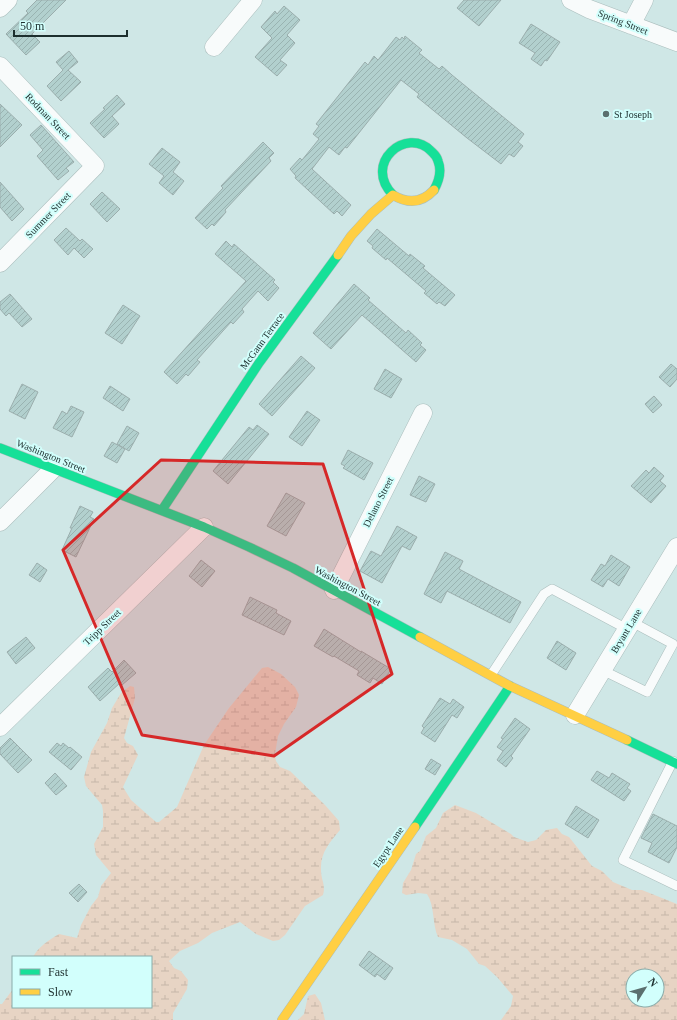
<svg xmlns="http://www.w3.org/2000/svg" width="677" height="1020" font-family="'Times New Roman',serif">
  <style>
    .wetland { fill: url(#wetland-marsh); fill-rule: evenodd }
    .building { fill: url(#building-hatch); stroke: #9baead }
    .lines { fill: none; stroke-linecap: round; stroke-linejoin: round }
    .lane-casing { stroke: #abbebd; stroke-width: 10 }
    .street-casing { stroke: #abbebd; stroke-width: 19 }
    .fast-casing { stroke: #abbebd; stroke-width: 10 }
    .slow-casing { stroke: #abbebd; stroke-width: 10 }
    .lane { stroke: #f8fbfb; stroke-width: 9 }
    .street { stroke: #f8fbfb; stroke-width: 18 }
    .fast { stroke: #16e098; stroke-width: 9 }
    .slow { stroke: #ffcf43; stroke-width: 9 }
    .marked { fill: #d62828; fill-opacity: 0.2; stroke: #d62828; stroke-width: 3; stroke-linejoin: round }
    .poi-dot { fill: #5b6f6e; stroke: #d2fffc; stroke-width: 1.5 }
    .labels { text-anchor: middle; dominant-baseline: central; stroke-width: 4; stroke-linejoin: round; paint-order: stroke }
    .street-label { font-size: 10px; fill: #1d2f2e; stroke: #d2fffc }
    .poi-label { font-size: 10px; fill: #1d2f2e; stroke: #d2fffc; text-anchor: start }
  </style>
  <defs>
    <pattern id="wetland-marsh" width="20" height="14" patternUnits="userSpaceOnUse"><rect width="20" height="14" fill="#e7d4c4"/><path d="M1 5h8M5 5V1M11 12h8M15 12V8" fill="none" stroke="#c6b6a9"/></pattern>
    <pattern id="building-hatch" width="6" height="6" patternUnits="userSpaceOnUse"><rect width="6" height="6" fill="#b2d0ce"/><path d="M-1 1l2-2M0 6l6-6M5 7l2-2" fill="none" stroke="#99b3b1"/></pattern>
  </defs>
  <rect width="100%" height="100%" fill="#cfe7e6"/>
  <path class="wetland" d="M268,667L281,674L295,687L299,695L296,707L284,724L278,736L275,754L276,761L280,767L290,771L325,805L339,821L340,830C330,842 320,853 321,870C321,880 326,885 323,895L305,906L285,935L279,940L273,941L256,934L240,922L212,933L198,943L180,951L169,961L174,968L181,971L188,980L187,989L173,1013V1020H0V1004H2L13,989V1007H151V957H33C38,947 49,940 59,934L77,938L81,925L91,906L98,897L101,886L111,873L96,855L94,844L103,827V811L102,805L86,786L84,777L91,752L107,723L112,708L121,693L130,686L134,687L135,698L124,738L127,743L133,746L138,755L123,787L131,800L156,822H159L177,807L204,745L229,708L262,668Z
    M455,805L476,813L511,834L514,837L528,842L536,840L546,830L557,828L562,834L569,837L592,866L602,871L613,882L632,890H642L677,904V1020H501L511,1006L513,996L497,977L485,966L479,964L467,949L452,940L438,937C432,924 435,906 427,894L418,893L406,895L402,893L403,883L411,870L416,854L420,851L426,836L436,828L443,813ZM633,976H657V1000H633Z
    M315,994L321,1003L325,1020H298L304,1014L308,996Z"/>
  <path class="building" d="M37,0H66L32,34L40,42L26,55L6,34L28,13L26,11Z
    M464,0H501L479,26L457,8Z
    M284,6L300,20L287,35L295,43L280,60L287,65L277,76L255,57L272,38L261,27L275,11L277,14Z
    M531,24L560,42L547,61L545,60L541,66L531,59L535,53L519,43Z
    M405,36L422,50L419,53L439,69L442,66L452,75L524,134L518,142L523,146L514,157L509,154L501,164L467,138L417,97L419,94L401,80L347,148L345,147L339,155L329,147L312,169L351,205L342,216L337,211L334,214L295,178L296,176L290,169L300,158L302,160L319,139L313,134L319,126L316,124L365,62L368,65L374,56L378,60L396,37L400,40L402,37L404,39Z
    M69,51L78,62L68,70L81,82L61,101L47,86L63,70L56,62Z
    M117,95L125,104L112,116L119,124L104,138L90,123L105,109L103,108Z
    M0,104L22,125L0,147Z
    M41,125L74,162L66,168L69,171L58,180L37,156L43,150L30,135Z
    M263,142L274,153L269,158L271,161L225,210L226,212L214,226L212,224L207,229L195,218L223,188L221,186Z
    M162,148L180,162L173,172L184,181L173,195L159,183L164,176L149,164Z
    M0,182L24,209L12,221L0,207Z
    M102,192L120,209L107,222L90,204Z
    M66,228L80,241L82,239L93,249L84,258L74,248L68,255L54,240Z
    M377,229L409,256L410,254L425,266L423,268L455,295L445,306L439,302L437,304L424,293L426,291L387,258L386,260L372,248L373,246L367,241Z
    M226,241L232,247L234,244L275,280L273,282L279,288L268,301L258,291L242,309L244,312L233,324L231,322L197,360L200,362L188,376L186,374L177,384L164,372L246,281L215,254Z
    M354,284L370,298L368,300L406,333L408,330L422,343L420,345L426,350L416,362L362,315L331,349L313,333Z
    M10,294L32,319L22,327L9,313L6,316L0,309V302Z
    M123,305L140,316L122,344L105,333Z
    M301,356L315,368L272,416L259,404Z
    M671,364L677,369V379L670,387L659,377Z
    M385,369L402,379L391,398L374,389Z
    M22,384L38,392L25,419L9,411Z
    M110,386L130,399L123,411L103,398Z
    M654,396L662,405L653,413L645,404Z
    M71,406L84,412L72,437L53,428L62,411L67,414Z
    M307,411L320,420L302,446L289,437Z
    M257,425L269,434L228,484L213,471L249,427L253,430Z
    M127,426L139,433L129,451L117,444Z
    M112,442L125,449L117,463L104,456Z
    M348,450L373,463L364,480L343,468L345,466L341,464Z
    M654,467L664,476L660,481L666,486L651,503L631,486L646,470L649,473Z
    M419,476L435,484L426,502L410,495Z
    M286,493L305,503L286,536L267,526Z
    M80,506L93,512L90,517L94,519L76,557L62,550L72,528H70Z
    M397,526L417,537L410,550L402,546L382,583L360,571L371,551L381,556Z
    M445,552L463,561L459,569L521,602L510,623L447,591L441,603L424,594Z
    M611,555L630,567L619,586L608,579L603,587L591,580L601,564L605,566Z
    M201,560L215,571L202,587L189,576Z
    M37,563L47,570L40,582L29,575Z
    M250,597L277,610L276,613L291,621L284,635L242,615Z
    M324,629L361,652V651L391,669L382,684L373,678L370,683L357,675L359,671L334,656L333,657L314,646Z
    M26,637L35,648L16,664L7,652Z
    M557,641L576,653L566,670L547,658Z
    M124,660L136,673L122,685L120,683L100,701L88,687L108,668L112,672Z
    M440,698L450,704L453,699L464,707L457,718L452,715L435,742L421,733L424,728L422,726Z
    M515,718L530,729L511,756L513,758L506,767L497,760L503,751L497,747L503,739L501,738Z
    M10,738L32,760L18,773L0,754V748Z
    M57,743L61,746L63,743L69,748L70,747L82,757L71,770L49,752Z
    M431,759L441,765L435,775L425,769Z
    M597,771L609,778L612,773L630,784L627,788L631,791L624,801L591,780Z
    M55,773L67,786L56,795L45,783Z
    M576,806L599,820L588,838L565,824Z
    M653,814L677,826V847L669,863L648,852L652,843L641,838Z
    M79,884L87,892L78,902L69,893Z
    M369,951L393,968L385,980L377,974L375,977L359,965Z"/>
  <g class="lines">
    <defs>
      <path id="lane" d="M602,670L647,692L673,644L632,622
        M491,675L544,594L552,589L627,629
        M673,761L623,860L677,886"/>
      <path id="street" d="M571,0L589,9L677,42
        M0,8L8,0
        M631,25L644,0
        M214,47L253,0
        M0,66L95,166L0,263
        M0,522L53,469
        M334,590L423,413
        M575,715L677,547
        M0,727L204,527"/>
      <path id="fast" d="M393,195C362,163 407,126 431,151C434,154 437,156 438,161C442,171 439,181 434,190
        M0,448L204,527L249,547L293,568L420,637
        M162,510L259,363L338,255
        M627,740L677,764
        M415,827L510,686"/>
      <path id="slow" d="M338,255L351,236L371,214L393,195C408,204 422,203 434,190
        M420,637L510,686L627,740
        M282,1020L415,827"/>
    </defs>
    <use href="#lane" class="lane-casing"/>
    <use href="#street" class="street-casing"/>
    <use href="#fast" class="fast-casing"/>
    <use href="#slow" class="slow-casing"/>
    <use href="#lane" class="lane"/>
    <use href="#street" class="street"/>
    <use href="#fast" class="fast"/>
    <use href="#slow" class="slow"/>
  </g>
  <path class="marked" d="M161,460L323,464L392,674L274,756L142,735L63,550Z"/>
  <circle class="poi-dot" cx="606" cy="114" r="4"/>
  <g class="labels">
    <g class="street-label">
      <text transform="translate(623 22) rotate(21)">Spring Street</text>
      <text transform="translate(48 116) rotate(46)">Rodman Street</text>
      <text transform="translate(48 215) rotate(-46)">Summer Street</text>
      <text transform="translate(262 341) rotate(-54)">McGann Terrace</text>
      <text transform="translate(51 456) rotate(22)">Washington Street</text>
      <text transform="translate(378 502) rotate(-63)">Delano Street</text>
      <text transform="translate(348 586) rotate(28)">Washington Street</text>
      <text transform="translate(102 627) rotate(-44)">Tripp Street</text>
      <text transform="translate(626 631) rotate(-59)">Bryant Lane</text>
      <text transform="translate(388 847) rotate(-56)">Egypt Lane</text>
    </g>
    <g class="poi-label">
      <text x="614" y="114">St Joseph</text>
    </g>
  </g>
  <rect x="12" y="956" width="140" height="52" fill="#d2fffc" stroke="#8aacaa"/>
  <rect x="20" y="969" width="20" height="6" fill="#16e098" stroke="#8aacaa"/>
  <text x="48" y="976" font-size="12" fill="#1d2f2e">Fast</text>
  <rect x="20" y="989" width="20" height="6" fill="#ffcf43" stroke="#8aacaa"/>
  <text x="48" y="996" font-size="12" fill="#1d2f2e">Slow</text>
  <g transform="translate(645 988) rotate(53)"><circle r="19" fill="#d2fffc" stroke="#8aacaa"/>
  <path d="M0-3L7 15L0 10L-7 15Z" fill="#5b6f6e"/>
  <text y="-6" font-size="11" font-weight="bold" text-anchor="middle" fill="#1d2f2e">N</text>
  </g>
  <path d="M14 30v6h113v-6" fill="none" stroke="#1d2f2e" stroke-width="2"/>
  <text x="20" y="30" font-size="12" fill="#1d2f2e" stroke="#d2fffc" stroke-width="3" paint-order="stroke">50 m</text>
</svg>
